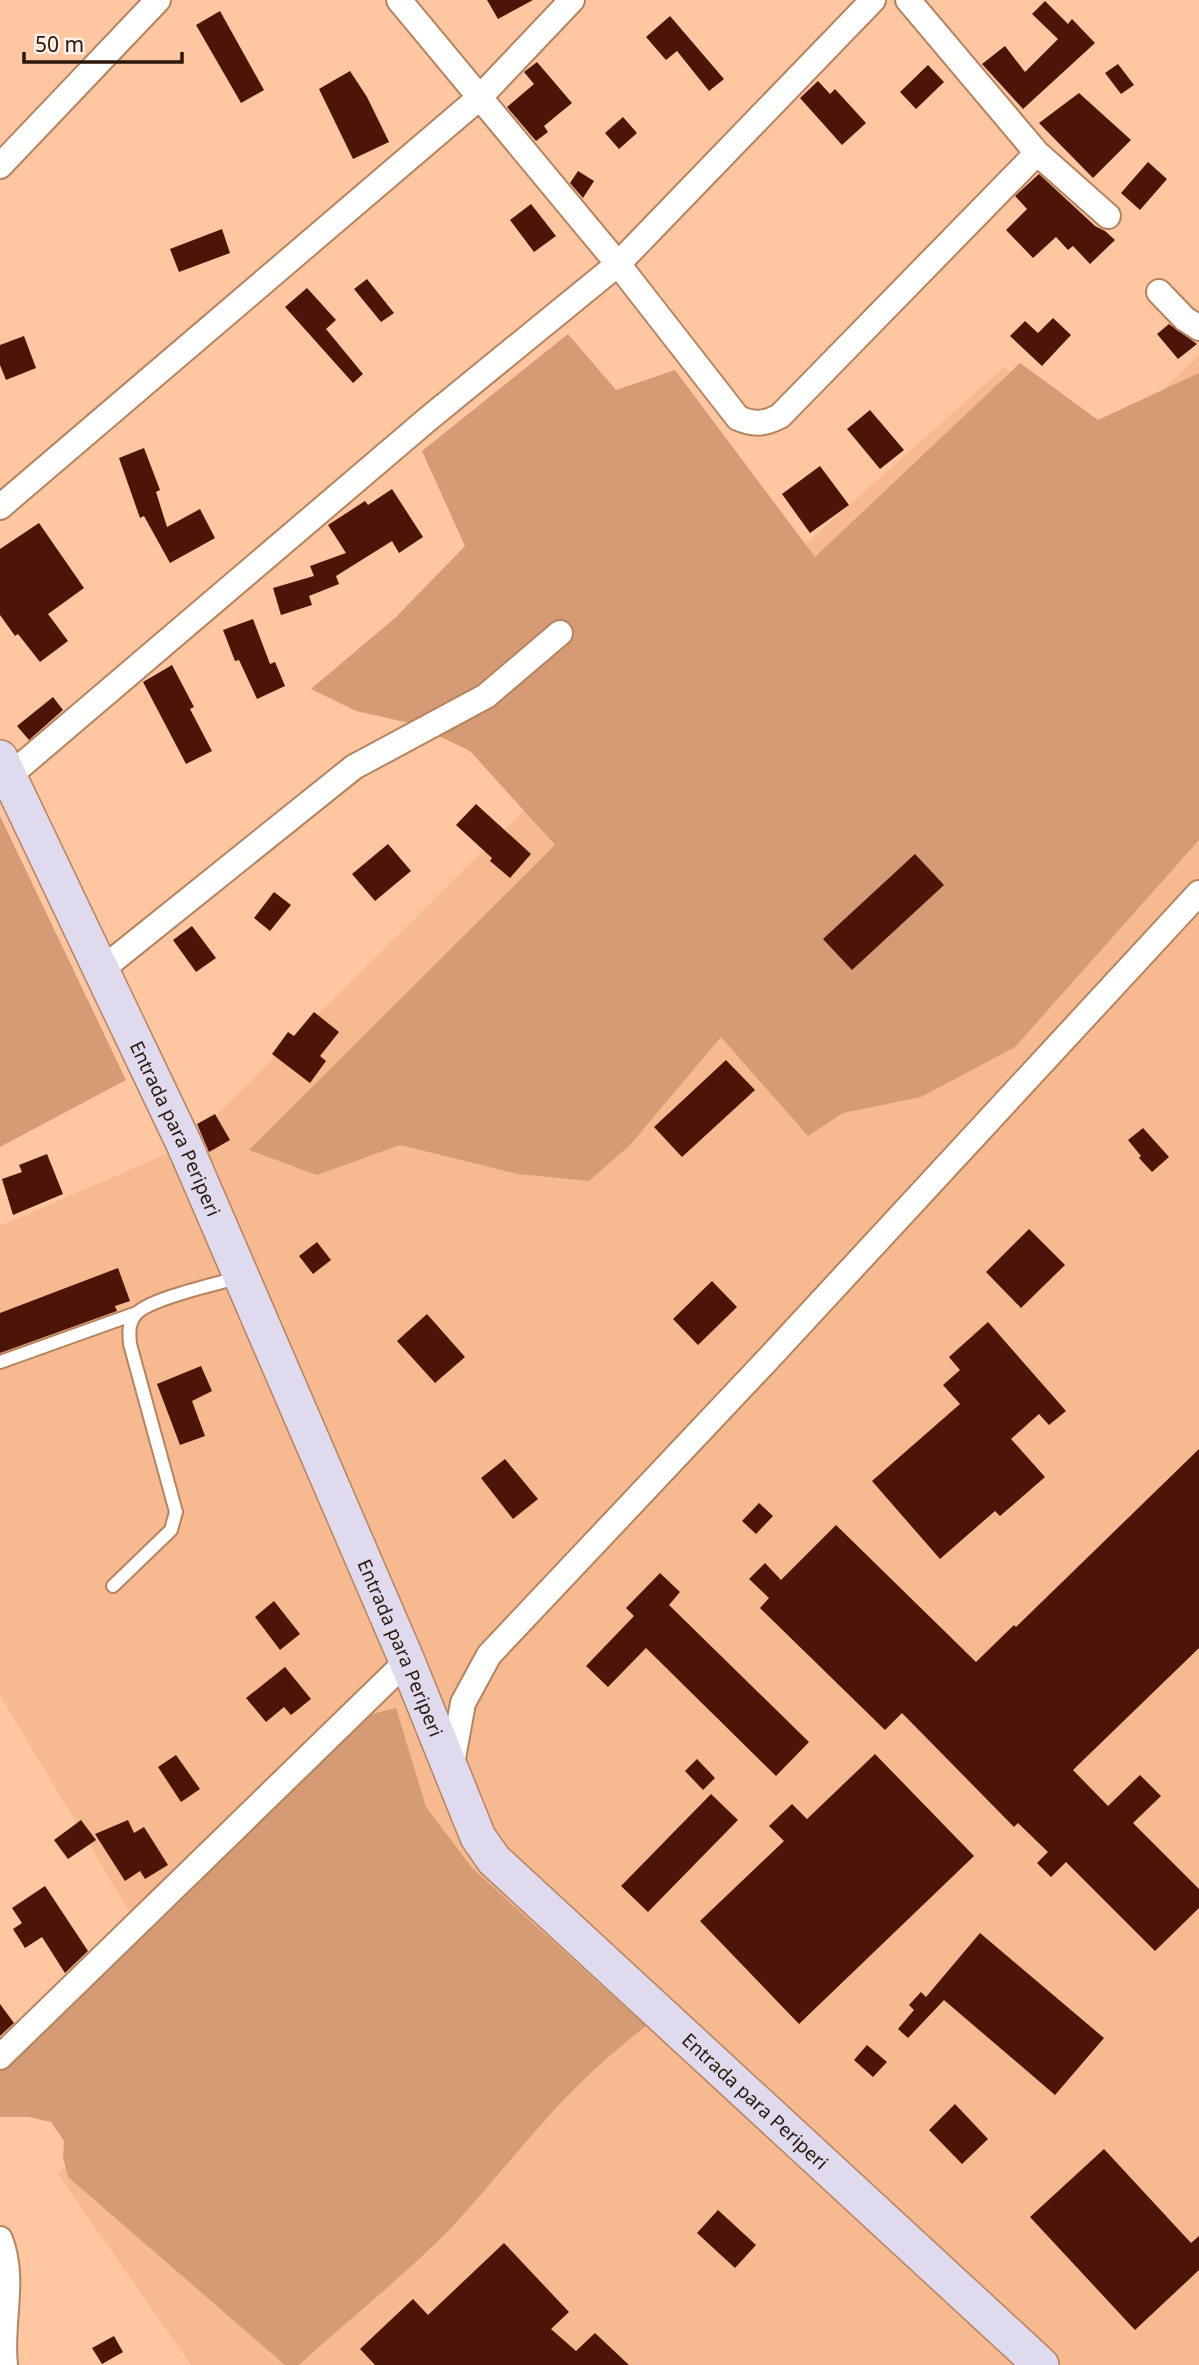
<svg xmlns="http://www.w3.org/2000/svg" width="1199" height="2365" font-family="'Noto Sans',sans-serif">
  <style>
    .built { fill: #f7b98f }
    .green { fill: #d49b74 }
    .building { fill: #4d1507 }
    .lines { fill: none; stroke-linecap: round; stroke-linejoin: round }
    .lane-casing { stroke: #b6835f; stroke-width: 16 }
    .street-casing { stroke: #b6835f; stroke-width: 28 }
    .secondary-casing { stroke: #b6835f; stroke-width: 38 }
    .lane { stroke: #fff; stroke-width: 12 }
    .street { stroke: #fff; stroke-width: 24 }
    .secondary { stroke: #e0daef; stroke-width: 35 }
    .labels { text-anchor: middle; dominant-baseline: central; stroke-width: 7; stroke-linejoin: round; paint-order: stroke }
    .street-label { font-size: 19px; fill: #2b1709; stroke: #fdf1ea }
  </style>
  <rect width="100%" height="100%" fill="#fec6a1"/>
  <path class="built" d="M1199,355V2365H191L58,2174L93,2141L137,1924L0,1695V1226L185,1146L676,660L1004,367L1100,450Z"/>
  <path class="green" d="M568,334L616,390L675,370L815,557L1020,363L1098,420L1199,373V840L1015,1047L921,1097L843,1113L808,1136L721,1037L630,1145L589,1181L518,1174L400,1145L317,1175L249,1150L555,845L470,751L414,724L356,711L311,689L395,618L465,546L422,451Z
    M0,816L126,1080L0,1147Z
    M396,1708L426,1807L472,1868L646,2026C610,2054 575,2086 545,2120C513,2156 483,2194 450,2229C403,2277 349,2319 299,2365H285L68,2177L63,2157L64,2141L51,2122L29,2117H0V2067L372,1714Z"/>
  <path class="building" d="M487,0H533L498,19Z
    M1045,1L1068,24L1072,19L1095,43L1023,109L982,64L1005,46L1025,72L1058,39L1032,14Z
    M220,11L264,90L241,103L196,25Z
    M670,16L724,79L709,91L677,51L666,60L646,37Z
    M537,62L572,103L544,126L548,132L536,141L507,107L534,84L524,72Z
    M1118,64L1134,85L1121,94L1105,73Z
    M928,65L944,82L916,109L900,92Z
    M350,71L367,97L389,142L353,159L319,89Z
    M818,81L830,94L835,89L866,123L842,145L800,98Z
    M1079,93L1131,140L1093,178L1039,123Z
    M623,117L637,133L619,149L605,133Z
    M1148,162L1167,179L1140,210L1121,193Z
    M578,171L594,181L583,198L570,183Z
    M1039,174L1095,226L1105,231L1115,240L1090,264L1073,246L1068,250L1056,237L1033,258L1006,230L1027,209L1015,196Z
    M531,204L556,236L534,252L510,220Z
    M222,229L230,253L179,272L170,249Z
    M367,279L394,313L381,322L354,289Z
    M307,288L336,320L326,329L363,374L353,383L285,307Z
    M1053,318L1071,335L1042,366L1010,336L1025,321L1038,333Z
    M1169,324L1197,344L1178,359L1157,334Z
    M24,336L36,368L6,380L0,365V345Z
    M870,410L904,450L880,469L847,429Z
    M144,448L160,490L156,492L167,527L200,509L215,538L170,563L144,516L140,518L119,458Z
    M820,466L849,505L810,533L782,494Z
    M392,489L423,537L399,553L392,541L336,576L339,584L309,596L312,605L281,615L273,588L314,576L310,566L346,553L328,525L365,501L368,505Z
    M39,523L84,588L48,614L68,641L40,662L18,634L15,636L0,615V549Z
    M253,619L270,664L275,662L285,686L257,699L239,660L235,661L223,630Z
    M172,665L194,707L190,709L212,751L186,764L143,682Z
    M53,697L63,710L29,740L17,726Z
    M476,804L531,854L510,878L490,861L492,858L456,825Z
    M388,844L411,871L375,901L352,874Z
    M915,854L944,885L852,970L823,939Z
    M274,892L291,905L270,931L254,918Z
    M192,926L216,958L196,972L173,940Z
    M314,1012L339,1032L320,1056L326,1061L310,1083L272,1054L288,1032L294,1036Z
    M726,1060L755,1090L682,1157L654,1127Z
    M215,1114L230,1140L209,1152L197,1124Z
    M1143,1128L1169,1157L1152,1172L1139,1158L1141,1156L1128,1140Z
    M47,1154L63,1194L13,1215L2,1179L22,1172L19,1165Z
    M1029,1229L1065,1265L1021,1308L986,1272Z
    M317,1242L331,1260L313,1274L299,1256Z
    M118,1268L130,1301L115,1306L117,1311L0,1353V1313Z
    M712,1281L737,1307L698,1345L673,1319Z
    M427,1314L465,1357L435,1383L397,1341Z
    M988,1322L1066,1411L1049,1425L1039,1414L1011,1439L1045,1477L1000,1516L995,1511L940,1559L872,1481L960,1404L943,1385L960,1370L949,1357Z
    M201,1366L212,1391L192,1401L205,1436L180,1445L157,1384Z
    M1199,1449V1648L1073,1770L1108,1806L1140,1775L1161,1796L1133,1823L1199,1889V1908L1155,1951L1066,1862L1051,1877L1037,1863L1048,1852L1018,1823L1014,1827L902,1713L885,1730L760,1608L769,1598L749,1579L765,1563L781,1580L836,1525L976,1662L1014,1625L1016,1627Z
    M505,1459L538,1499L513,1519L481,1478Z
    M759,1503L773,1516L756,1534L742,1521Z
    M660,1573L680,1592L669,1605L809,1742L776,1776L646,1648L608,1687L586,1666L634,1616L626,1608Z
    M274,1601L300,1634L280,1650L255,1617Z
    M285,1667L311,1699L291,1715L284,1707L266,1722L246,1698Z
    M875,1754L974,1856L799,2024L700,1921L784,1841L769,1826L792,1804L807,1819Z
    M176,1755L200,1789L181,1802L158,1767Z
    M697,1759L715,1778L703,1790L685,1771Z
    M711,1794L738,1820L648,1912L621,1886Z
    M81,1820L96,1840L68,1859L54,1840Z
    M128,1820L134,1833L144,1827L168,1865L145,1879L140,1871L125,1881L95,1834Z
    M45,1886L88,1951L65,1973L42,1937L25,1948L13,1929L22,1923L12,1908Z
    M980,1933L1104,2038L1055,2095L944,2000L908,2038L898,2029L914,2010L909,2005L921,1992L926,1997Z
    M0,2004L14,2023L0,2036Z
    M867,2045L887,2062L873,2077L854,2060Z
    M955,2104L988,2139L962,2164L929,2130Z
    M1104,2149L1191,2243L1199,2236V2270L1135,2330L1030,2217Z
    M718,2210L756,2245L735,2268L697,2233Z
    M504,2243L569,2312L551,2329L576,2351L595,2333L629,2365H375L360,2349L413,2299L428,2315Z
    M114,2336L123,2352L102,2364L92,2348Z"/>
  <g class="lines">
    <defs>
      <path id="lane" d="M0,1362L137,1313
        M113,1586L171,1530L176,1512L130,1344C129,1333 128,1322 137,1313C152,1298 217,1284 240,1277"/>
      <path id="street" d="M399,0L618,264L738,418C754,425 765,424 780,416L1037,153
        M908,0L1037,153L1108,216
        M0,166L158,0
        M1159,292L1185,319L1199,328
        M0,507L479,98L572,0
        M9,776L428,419L618,264L873,0
        M101,970L354,767L486,696L560,633
        M451,1769L463,1703L489,1655L770,1357L1199,893
        M0,2057L407,1661
        M0,2239C16,2280 0,2323 5,2365"/>
      <g id="secondary">
        <path id="s1" d="M0,758L185,1146L407,1661L478,1837L494,1860L1041,2365"/>
      </g>
    </defs>
    <use href="#lane" class="lane-casing"/>
    <use href="#street" class="street-casing"/>
    <use href="#secondary" class="secondary-casing"/>
    <use href="#lane" class="lane"/>
    <use href="#street" class="street"/>
    <use href="#secondary" class="secondary"/>
  </g>
  <g class="labels">
    <g class="street-label">
      <text stroke="none"><textPath href="#s1" startOffset="410">Entrada para Periperi</textPath></text>
      <text stroke="none"><textPath href="#s1" startOffset="976">Entrada para Periperi</textPath></text>
      <text stroke="none"><textPath href="#s1" startOffset="1564">Entrada para Periperi</textPath></text>
    </g>
  </g>
  <path d="M24 52v10h158v-10" fill="none" stroke="#2b1709" stroke-width="3.5"/>
  <text x="35" y="52" font-size="21" fill="#2b1709" stroke="#fdf1ea" stroke-width="5" paint-order="stroke">50 m</text>
</svg>
